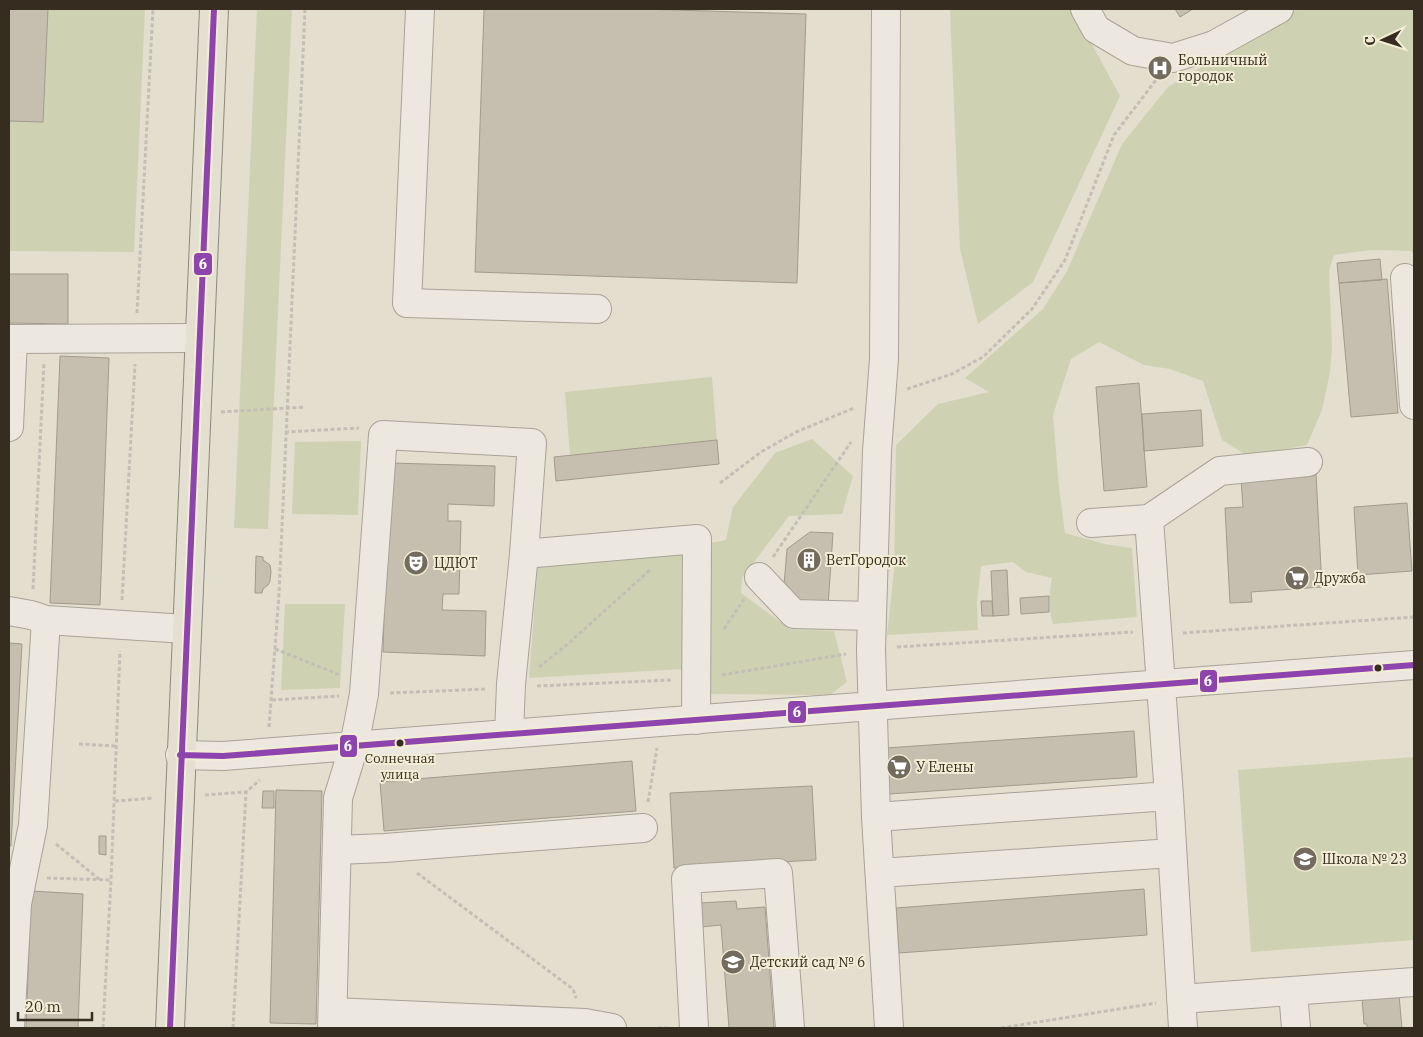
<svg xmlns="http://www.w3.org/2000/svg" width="1423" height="1037" font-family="'IBM Plex Serif',serif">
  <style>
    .green { fill: #cfd2b2 }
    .building { fill: #c6beaf; stroke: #a39a8e }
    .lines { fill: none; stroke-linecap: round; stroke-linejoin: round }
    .minor-casing { stroke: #a8a397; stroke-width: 30 }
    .major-casing { stroke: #8e897e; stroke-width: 30 }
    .path { stroke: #c3bfb6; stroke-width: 3; stroke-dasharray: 4 2.5; stroke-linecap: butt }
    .minor { stroke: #ece8df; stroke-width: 28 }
    .major { stroke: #e3dfd1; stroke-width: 28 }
    .bus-1-casing { stroke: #f3edd5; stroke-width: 10 }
    .bus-1 { stroke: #8e44ad; stroke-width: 6 }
    .bus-dot { fill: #362d20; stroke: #f3edd5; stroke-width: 2 }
    .labels { text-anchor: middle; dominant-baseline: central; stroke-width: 4; stroke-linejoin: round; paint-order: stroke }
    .bus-label { font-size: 13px; fill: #362d20; stroke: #f3edd5 }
    .poi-label { font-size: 14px; fill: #362d20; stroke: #f3edd5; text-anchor: start }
    .line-badge { stroke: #f3edd5; stroke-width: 2 }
    .badge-label { font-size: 14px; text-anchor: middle; font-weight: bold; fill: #fff }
  </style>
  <rect width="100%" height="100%" fill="#e3dece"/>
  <path class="green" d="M9,9H145L134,252L9,251Z
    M257,9H292L268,529L234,528Z
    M950,9H1073L1120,96L1033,282L978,324L960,249Z
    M1298,9H1414V255L1411,251L1371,250L1334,255L1329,270L1332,347L1330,372L1322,410L1307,445L1248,456L1222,440L1203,381L1170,369L1144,365L1099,342L1071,359L1053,415L1059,487L1065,533L1105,544L1132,548L1137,617L1053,624C1048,608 1049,594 1052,578L1026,572L1013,562L981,566L977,603L978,630L887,635L894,571L896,445L938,404L989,392L965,378L1043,309L1067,271L1122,144L1168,87Z
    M712,377L717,440L570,455L565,392Z
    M812,439L853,476L842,514L789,516L742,578L741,593L790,629L834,631L847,682L830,695L708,694L705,544L726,540L733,507L775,453Z
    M361,441L358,515L292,514L295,442Z
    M686,548L683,669L529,678L538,559Z
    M285,604H345L340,688L281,690Z
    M1414,757V940L1251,952L1238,770Z"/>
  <path class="building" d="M9,9H48L43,122L9,121Z
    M484,9H640L806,14L797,283L475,272Z
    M1175,9H1193L1180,17Z
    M1380,259L1382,280L1339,283L1337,263Z
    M9,274H68V324L9,323Z
    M1387,279L1398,413L1351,417L1339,283Z
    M60,356L109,358L100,605L50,603Z
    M1139,383L1147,487L1104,491L1096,387Z
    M1201,410L1203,446L1144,451L1142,414Z
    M717,440L719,464L556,481L554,457Z
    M392,463L495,466L494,506L448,504V521H461L459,594H443L442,610L486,611L485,656L383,652L385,580L381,533L390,534Z
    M1316,474L1322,587L1251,592L1252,602L1230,603L1225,508L1243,507L1241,479Z
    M1407,503L1412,571L1358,575L1354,507Z
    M810,532L833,533L828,606L802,604L784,585L787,549Z
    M256,556L263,557V560L270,565L271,571L270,581L268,585L263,589L262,593H255Z
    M1007,570L1009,615L993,616L991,571Z
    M1049,596V612L1021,614L1020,598Z
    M981,601H992L993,616H982Z
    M9,643L22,644L11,846H9Z
    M1134,731L1137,777L889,794L886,748Z
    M632,761L636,811L384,831L380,782Z
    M812,786L816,860L674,868L670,793Z
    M276,790L322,791L316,1024L270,1023Z
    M263,791H274V808H262Z
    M99,836H106V855L99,854Z
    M1144,889L1147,935L899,953L896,908Z
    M31,891L83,894L78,1028H26Z
    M736,901L737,909L765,907L774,1028H729L721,925L701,927L700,903Z
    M1399,995L1402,1028H1367V1024H1364L1362,998Z"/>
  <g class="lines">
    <defs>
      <path id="minor" d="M420,9L407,303L597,309
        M886,9L884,359L877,451L871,650L876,817L889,1028
        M1085,9L1096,29L1133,51L1173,58L1214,45L1279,9
        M1405,278L1414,405
        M9,339L199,338
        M9,427L13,339
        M1149,519L1220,471L1308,462
        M1091,523L1149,519L1169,796L1183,1028
        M524,554L697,539L696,720
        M759,577L794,614L871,616
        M9,611L31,615L46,620L186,629
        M180,755L223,756C620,726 1017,693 1414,665
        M876,817L1169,796
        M337,850L385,848L643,828
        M880,873L1172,853
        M1293,991L1296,1028
        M1181,999L1414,982
        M333,1012L585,1023L612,1028
        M10,1028L17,904L33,825L46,620
        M332,1028L338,798L354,746L364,694L383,435L532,443L524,554L511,684L509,734
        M694,1028L686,879L778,873L790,1028"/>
      <path id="major" d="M170,1028L214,9"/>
    </defs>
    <use href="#minor" class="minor-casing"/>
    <use href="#major" class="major-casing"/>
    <path class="path" d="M137,313L153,9
      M907,389L952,374L983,357L1032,309L1065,260L1114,135L1156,80
      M221,412L305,407
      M285,432L359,428
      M720,483L761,452L796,432L854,408
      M773,557L851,442
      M33,589L44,363
      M122,600L135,364
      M724,629L744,599
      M1183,633L1414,617
      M897,647L1133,632
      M275,649L340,675
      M539,667L569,643L651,569
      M722,675L846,654
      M537,686L671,680
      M390,693L486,689
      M272,700L339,696
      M269,727L279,594L305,9
      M79,744L116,746
      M205,795L246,792
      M115,801L154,798
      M648,802L657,748
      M56,844L99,879
      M417,873L573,989L576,998
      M47,878L111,880
      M103,1028L111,880L120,651
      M233,1028L246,792L260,780
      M658,1028H667
      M1001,1028L1156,1003"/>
    <use href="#minor" class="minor"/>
    <use href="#major" class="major"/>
    <defs>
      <path id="bus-1" d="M180,755L223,756L1414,665
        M170,1028L214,9"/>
    </defs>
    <use href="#bus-1" class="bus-1-casing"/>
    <use href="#bus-1" class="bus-1"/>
  </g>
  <defs>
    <symbol id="hospital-disc" viewBox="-11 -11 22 22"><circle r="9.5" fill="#736b5d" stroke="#f3edd5"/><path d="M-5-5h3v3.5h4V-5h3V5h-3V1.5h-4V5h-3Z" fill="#fff"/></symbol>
    <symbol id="building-disc" viewBox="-11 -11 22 22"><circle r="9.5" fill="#736b5d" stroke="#f3edd5"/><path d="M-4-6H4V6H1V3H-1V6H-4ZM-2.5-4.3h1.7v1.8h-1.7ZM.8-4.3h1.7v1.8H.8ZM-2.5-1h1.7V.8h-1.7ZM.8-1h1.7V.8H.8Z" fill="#fff"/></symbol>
    <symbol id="theatre-disc" viewBox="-11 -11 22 22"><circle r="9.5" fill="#736b5d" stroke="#f3edd5"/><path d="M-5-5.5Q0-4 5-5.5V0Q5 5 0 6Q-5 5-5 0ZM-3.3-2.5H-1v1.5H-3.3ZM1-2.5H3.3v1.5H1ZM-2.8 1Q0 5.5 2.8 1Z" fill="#fff"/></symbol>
    <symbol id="supermarket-disc" viewBox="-11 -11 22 22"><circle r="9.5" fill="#736b5d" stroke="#f3edd5"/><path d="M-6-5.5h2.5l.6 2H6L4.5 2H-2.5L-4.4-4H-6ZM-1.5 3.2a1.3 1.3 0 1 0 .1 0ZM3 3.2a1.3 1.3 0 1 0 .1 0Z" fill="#fff"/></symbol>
    <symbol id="school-disc" viewBox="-11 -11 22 22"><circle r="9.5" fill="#736b5d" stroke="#f3edd5"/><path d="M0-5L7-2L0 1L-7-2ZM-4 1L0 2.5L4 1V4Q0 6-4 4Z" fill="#fff"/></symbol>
  </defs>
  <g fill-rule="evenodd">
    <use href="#hospital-disc" x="1146" y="54" width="28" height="28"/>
    <use href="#building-disc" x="795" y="546" width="28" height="28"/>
    <use href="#theatre-disc" x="402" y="549" width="28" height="28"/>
    <use href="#supermarket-disc" x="1283" y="564" width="28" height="28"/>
    <use href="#supermarket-disc" x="885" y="753" width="28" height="28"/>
    <use href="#school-disc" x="1291" y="845" width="28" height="28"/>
    <use href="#school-disc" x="719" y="948" width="28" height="28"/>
  </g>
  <g class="bus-dot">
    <circle cx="1378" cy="668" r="4.5"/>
    <circle cx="400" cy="743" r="4.5"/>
  </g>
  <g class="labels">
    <g class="bus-label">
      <text x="400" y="758">Солнечная<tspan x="400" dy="16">улица</tspan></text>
    </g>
    <g class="poi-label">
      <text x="1178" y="60">Больничный<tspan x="1178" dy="16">городок</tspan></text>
      <text x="826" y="560">ВетГородок</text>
      <text x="434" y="563">ЦДЮТ</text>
      <text x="1314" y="578">Дружба</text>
      <text x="916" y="767">У Елены</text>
      <text x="1322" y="859">Школа № 23</text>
      <text x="750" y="962">Детский сад № 6</text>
    </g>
  </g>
  <g class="line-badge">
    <rect x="193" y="252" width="20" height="24" rx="5" fill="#8e44ad"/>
    <rect x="1199" y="669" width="19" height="24" rx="5" fill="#8e44ad"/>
    <rect x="787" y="700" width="20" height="24" rx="5" fill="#8e44ad"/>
    <rect x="339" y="734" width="19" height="24" rx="5" fill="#8e44ad"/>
  </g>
  <g class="badge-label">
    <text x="203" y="269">6</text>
    <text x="1208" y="686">6</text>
    <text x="797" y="717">6</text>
    <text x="348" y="751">6</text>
  </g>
  <rect width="1423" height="1037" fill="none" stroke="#362d20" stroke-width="20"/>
  <g transform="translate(1383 40) rotate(266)" stroke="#f3edd5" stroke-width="4" paint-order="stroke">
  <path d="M0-4L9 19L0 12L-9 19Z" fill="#362d20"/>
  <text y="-8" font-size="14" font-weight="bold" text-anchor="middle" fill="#362d20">С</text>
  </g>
  <path d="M18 1012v8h74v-8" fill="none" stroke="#362d20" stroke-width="2.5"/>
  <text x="25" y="1012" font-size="15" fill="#362d20" stroke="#f3edd5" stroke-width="4" paint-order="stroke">20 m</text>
</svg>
